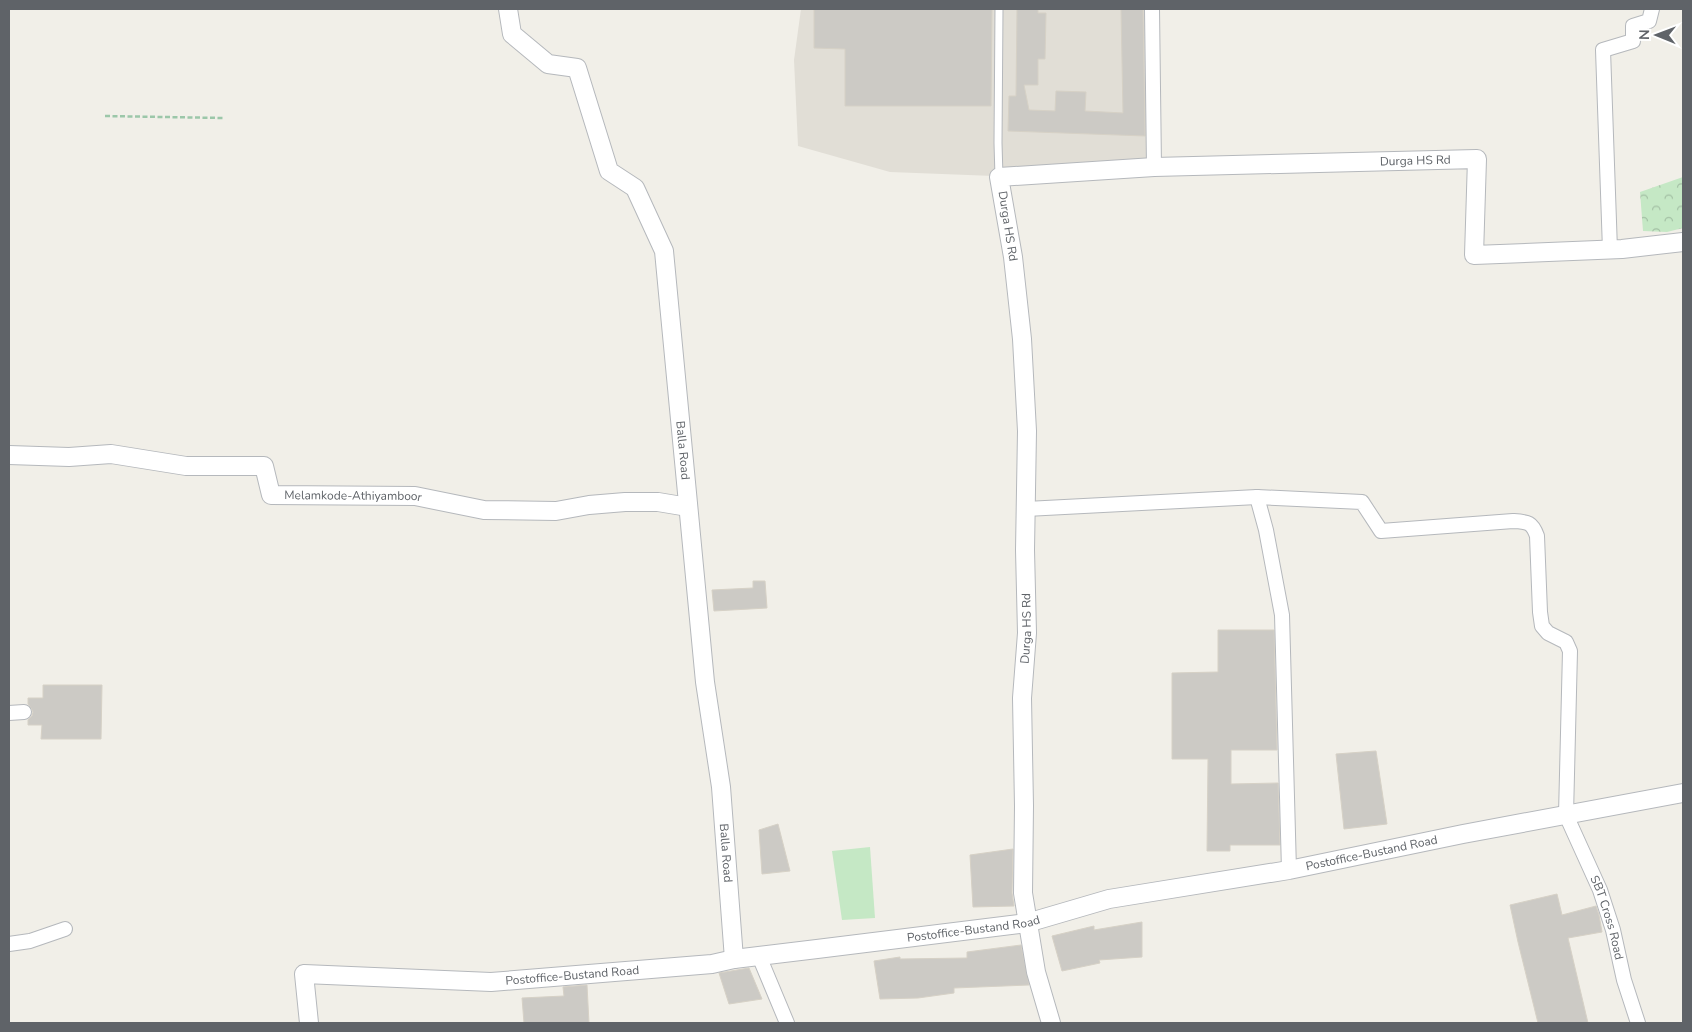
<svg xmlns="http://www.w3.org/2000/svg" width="1692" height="1032" font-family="'Nunito Sans',sans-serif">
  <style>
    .education { fill: #e1ded6 }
    .park { fill: url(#park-crowns) }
    .pitch { fill: #c5e8c5 }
    .building { fill: #cccac5; stroke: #d6d1c6 }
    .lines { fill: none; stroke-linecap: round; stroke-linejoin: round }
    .service-casing { stroke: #b5b8bc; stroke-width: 9 }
    .minor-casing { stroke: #b5b8bc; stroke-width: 16 }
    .tertiary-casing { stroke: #b5b8bc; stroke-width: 20 }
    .path { stroke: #9cc7a9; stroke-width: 2.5; stroke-dasharray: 5 2.5; stroke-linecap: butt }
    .service { stroke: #fff; stroke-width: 7 }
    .minor { stroke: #fff; stroke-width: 14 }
    .tertiary { stroke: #fff; stroke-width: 18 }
    .labels { text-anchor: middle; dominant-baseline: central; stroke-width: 5; stroke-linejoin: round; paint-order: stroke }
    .street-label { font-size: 12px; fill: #5f6368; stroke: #fff }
  </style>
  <defs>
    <pattern id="park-crowns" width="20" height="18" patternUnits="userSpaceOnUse" patternTransform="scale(1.25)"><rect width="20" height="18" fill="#c5e8c5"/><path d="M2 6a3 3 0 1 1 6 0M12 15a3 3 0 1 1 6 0" fill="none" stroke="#a3c0a4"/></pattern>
  </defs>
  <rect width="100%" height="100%" fill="#f1efe8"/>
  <path class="education" d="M801,9H1159L1160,173L994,176L890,172L798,146L794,60Z"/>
  <path class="park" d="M1683,177V228L1667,232L1643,231L1640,192Z"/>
  <path class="pitch" d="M870,847L875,918L842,920L832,851Z"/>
  <path class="building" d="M814,9H992L991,106H845V49L814,48Z
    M1017,9H1038V13H1046L1045,59H1038V85H1024L1029,110L1055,111L1056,91L1086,92L1085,111L1123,113L1121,9H1143L1145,136L1008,131L1009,96H1016Z
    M753,581H765L767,608L714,611L712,590L753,588Z
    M1218,630H1274L1277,750H1231V784L1278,783L1280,845H1230V851H1207L1208,759H1172V673L1218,672Z
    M43,685H102L101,739H41L42,725H28V720L32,716L33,712L31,708L28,704V698H43Z
    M1376,751L1387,824L1344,829L1336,754Z
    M778,824L790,871L762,874L759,830Z
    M1013,849L1012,893L1014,906L973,907L970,855Z
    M1557,894L1562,915L1596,906L1599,915L1602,932L1568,938L1588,1023H1538L1518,942L1510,905Z
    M1142,922V957L1099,960L1100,963L1062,971L1052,936L1094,926V930Z
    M1021,945L1029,985L954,988V993L918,998L880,999L874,961L900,957V959L967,958V952Z
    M749,968L762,999L729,1004L719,973Z
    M587,985L589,1023H524L522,998L564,996L563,987Z"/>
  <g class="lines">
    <defs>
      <path id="service" d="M999,9L998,143L999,177"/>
      <g id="minor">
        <path d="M1152,9L1154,167"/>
        <path d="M1610,250L1603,50L1633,41V26L1649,21L1652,9"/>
        <path d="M1257,497L1266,530L1282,615L1289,870"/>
        <path id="s1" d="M1026,509L1257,497L1362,502L1381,531L1513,521C1528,522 1532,522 1537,536L1540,612L1542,626L1548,633L1566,642L1570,651L1566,815L1600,890L1613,930L1624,980L1638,1023"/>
        <path d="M9,713L24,712"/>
        <path d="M9,944L30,941L65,929"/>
        <path d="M759,956L787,1023"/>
      </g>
      <g id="tertiary">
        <path id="s2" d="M508,9L512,34L548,64L577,68L609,171L635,188L664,251L705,682L721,787L734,959"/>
        <path id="s3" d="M9,455L69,457L111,454L186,466H264L271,495L415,496L484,510L556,511L589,505L625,502H658L688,507"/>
        <path id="s4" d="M309,1023L304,974L491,982L712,964L734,959L817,949L1027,923L1109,899L1289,870L1463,834L1683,793"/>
        <path id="s5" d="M1051,1023L1036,972L1023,893L1024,806L1022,698L1027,633L1025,550L1027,431L1022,339L1013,257L999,177L1154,167L1477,159L1474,255L1622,249L1683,242"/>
      </g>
    </defs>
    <use href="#service" class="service-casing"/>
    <use href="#minor" class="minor-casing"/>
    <use href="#tertiary" class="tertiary-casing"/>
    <path class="path" d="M105,116L223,118"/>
    <use href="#service" class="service"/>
    <use href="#minor" class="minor"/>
    <use href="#tertiary" class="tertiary"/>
  </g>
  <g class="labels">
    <g class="street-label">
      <text stroke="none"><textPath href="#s5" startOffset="1268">Durga HS Rd</textPath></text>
      <text transform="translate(1008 226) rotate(81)">Durga HS Rd</text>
      <text stroke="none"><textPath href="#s2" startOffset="510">Balla Road</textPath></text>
      <text stroke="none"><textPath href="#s3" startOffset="368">Melamkode-Athiyamboor</textPath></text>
      <text stroke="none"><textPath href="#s5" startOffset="398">Durga HS Rd</textPath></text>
      <text stroke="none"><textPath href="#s2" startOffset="915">Balla Road</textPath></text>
      <text stroke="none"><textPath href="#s4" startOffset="1128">Postoffice-Bustand Road</textPath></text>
      <text stroke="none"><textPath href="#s1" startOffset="939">SBT Cross Road</textPath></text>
      <text stroke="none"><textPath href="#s4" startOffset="722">Postoffice-Bustand Road</textPath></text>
      <text stroke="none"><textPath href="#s4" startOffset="318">Postoffice-Bustand Road</textPath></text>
    </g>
  </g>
  <rect width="1692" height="1032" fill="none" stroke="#5f6368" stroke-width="20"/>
  <g transform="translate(1657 35) rotate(271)" stroke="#ffffff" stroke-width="4" paint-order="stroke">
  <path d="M0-4L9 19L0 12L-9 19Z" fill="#5f6368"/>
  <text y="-8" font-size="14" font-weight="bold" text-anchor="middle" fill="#5f6368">N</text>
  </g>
</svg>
